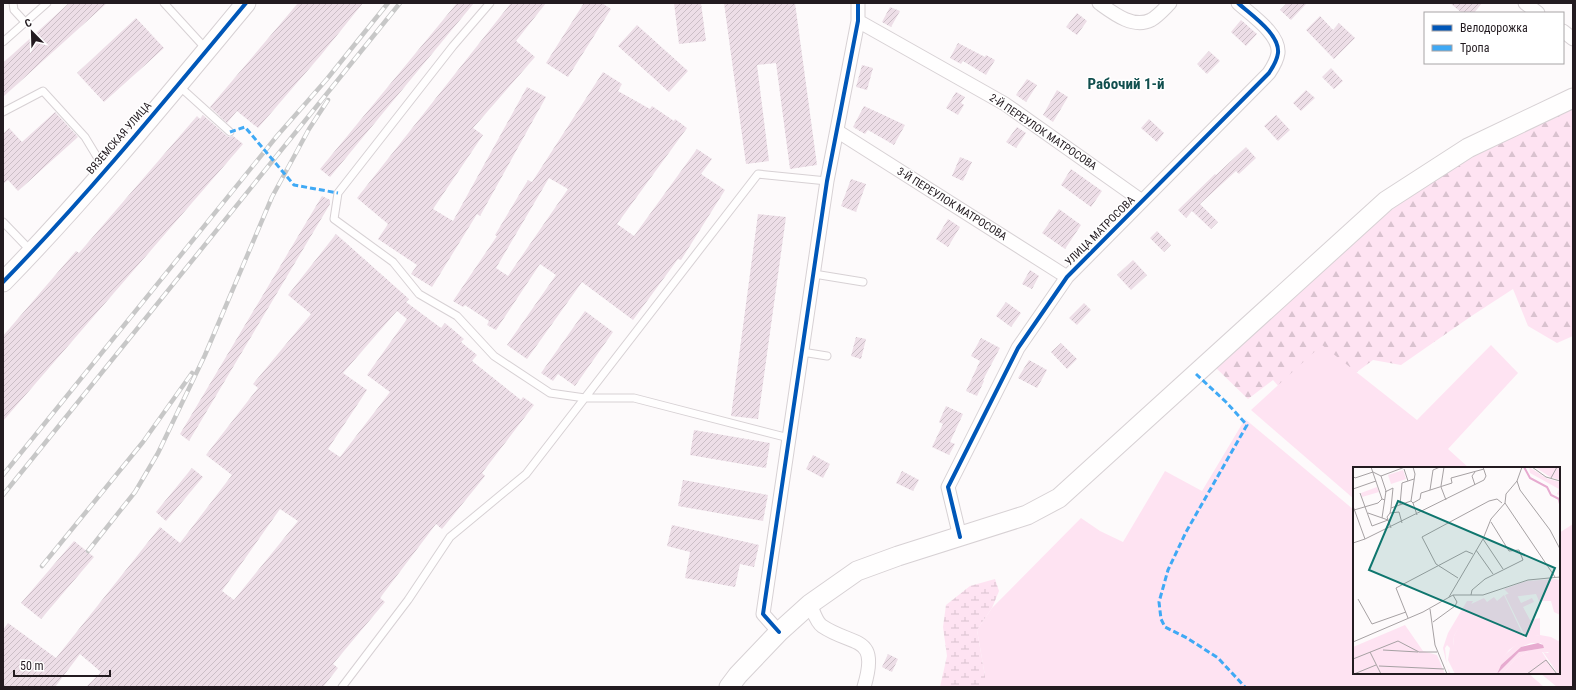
<svg xmlns="http://www.w3.org/2000/svg" width="1576" height="690" font-family="'Roboto Condensed',sans-serif">
  <style>
    .forest { fill: url(#forest-firs) }
    .wetland { fill: url(#wetland-marsh) }
    .garden { fill: #fee3f2 }
    .building { fill: url(#building-hatch); fill-rule: evenodd }
    .lines { fill: none; stroke-linecap: round; stroke-linejoin: round }
    .lane-casing { stroke: #d7d1d4; stroke-width: 9 }
    .street-casing { stroke: #d7d1d4; stroke-width: 15 }
    .secondary-casing { stroke: #d7d1d4; stroke-width: 21 }
    .lane { stroke: #fffefe; stroke-width: 7 }
    .street { stroke: #fffefe; stroke-width: 13 }
    .secondary { stroke: #fffefe; stroke-width: 19 }
    .rail-casing { stroke: #c7c7c7; stroke-width: 4.5 }
    .rail { stroke: #fff; stroke-width: 3; stroke-dasharray: 9; stroke-linecap: butt }
    .quiet { stroke: #3fa9f5; stroke-width: 3; stroke-dasharray: 6 3; stroke-linecap: butt }
    .cycleway-casing { stroke: #fff; stroke-width: 6 }
    .cycleway { stroke: #0057b8; stroke-width: 4 }
    .labels { text-anchor: middle; dominant-baseline: central; stroke-width: 3; stroke-linejoin: round; paint-order: stroke }
    .street-label { font-size: 11px; fill: #231b20; stroke: #fff }
    .district-label { font-size: 15px; font-weight: bold; fill: #114f4e; stroke: #fff }
    .inset-river { fill: none; stroke: #e7abd0; stroke-width: 2 }
    .inset-road { fill: none; stroke: #a6a1a3; stroke-width: 1 }
    .view { fill: #0f766e; fill-opacity: 0.15; stroke: #0f766e; stroke-width: 2 }
    .inset-edge { fill: none; stroke: #231b20; stroke-width: 2 }
  </style>
  <defs>
    <pattern id="forest-firs" width="22" height="20" patternUnits="userSpaceOnUse"><rect width="22" height="20" fill="#fee3f2"/><path d="M5 1l3.5 6h-7zM16 11l3.5 6h-7z" fill="#d9c2cf"/></pattern>
    <pattern id="wetland-marsh" width="20" height="14" patternUnits="userSpaceOnUse"><rect width="20" height="14" fill="#fee3f2"/><path d="M1 5h8M5 5V1M11 12h8M15 12V8" fill="none" stroke="#d9c2cf"/></pattern>
    <pattern id="building-hatch" width="6" height="6" patternUnits="userSpaceOnUse"><rect width="6" height="6" fill="#eddee7"/><path d="M-1 1l2-2M0 6l6-6M5 7l2-2" fill="none" stroke="#cbbec6"/></pattern>
  </defs>
  <rect width="100%" height="100%" fill="#fdfafb"/>
  <path class="forest" d="M1573,108V336L1557,343L1528,326L1513,289L1473,315L1401,365L1373,360L1314,404L1293,403L1273,380L1248,399L1215,367L1384,215L1456,165Z"/>
  <path class="wetland" d="M995,579L999,591L992,608L977,630L985,676V687H940L947,656L943,627L946,605L970,586Z"/>
  <path class="garden" d="M1322,345L1417,420L1491,345L1518,373L1448,449L1469,468H1354V499L1251,410Z
    M1245,419L1354,510V673H1528L1544,687H985V676L977,630L992,608L1081,518L1100,531L1123,542L1165,471L1202,491Z
    M1573,524V687H1557L1540,673H1559V533Z"/>
  <path class="building" d="M69,3H107L3,97V63Z
    M298,3H363L321,55L258,128L237,111L227,123L210,107Z
    M457,3H474L330,177L320,169Z
    M511,3H546L516,41L535,57L473,128L483,135L433,209L453,221L527,87L546,97L480,216L477,214L432,287L411,274L417,265L378,239L388,224L357,198Z
    M584,3H602L611,9L568,77L546,63Z
    M674,3H701L706,41L679,44Z
    M724,3H795L817,165L790,169L776,63L757,65L769,161L746,164Z
    M1287,3H1307L1291,20L1280,10Z
    M1450,3H1482L1474,13H1462Z
    M890,7L900,11L891,27L882,22Z
    M1077,13L1087,21L1077,35L1066,27Z
    M1320,16L1333,30L1339,23L1355,38L1334,59L1306,30Z
    M136,18L164,48L104,102L77,73Z
    M1241,20L1257,34L1246,46L1231,32Z
    M637,25L688,71L669,92L618,46Z
    M958,43L985,57L986,55L995,60L986,75L963,61L961,64L950,58Z
    M1209,51L1220,61L1207,74L1197,64Z
    M862,65L873,68L867,90L856,87Z
    M1331,68L1343,81L1334,89L1322,77Z
    M603,72L622,84L618,91L650,109L652,106L674,121L675,119L687,128L617,224L634,236L697,149L712,159L701,174L725,190L681,260L678,259L633,320L582,282L527,359L507,345L556,275L540,264L496,330L487,325L489,321L465,305L463,307L453,301L497,236L495,235L528,180L532,182ZM549,178L568,189L508,276L496,268Z
    M1027,79L1037,85L1026,102L1016,95Z
    M1057,90L1068,97L1053,122L1043,115Z
    M1306,90L1315,98L1301,111L1293,103Z
    M956,92L965,97L961,103L964,105L958,115L946,108Z
    M864,106L905,125L894,145L868,130L865,134L853,127Z
    M55,112L78,137L18,191L8,180L3,184V134L9,128L22,142Z
    M203,115L227,136L229,137L233,136L243,144L3,421V336L76,251L79,253L197,116L200,119Z
    M1276,115L1290,130L1278,141L1264,126Z
    M1149,119L1164,133L1157,142L1141,128Z
    M1017,127L1026,133L1016,148L1006,142Z
    M1246,147L1256,158L1239,174L1236,171L1200,204L1218,222L1211,229L1192,211L1186,218L1178,210L1215,174L1216,175Z
    M960,157L972,162L963,181L952,176Z
    M1071,169L1102,191L1091,207L1061,185Z
    M851,179L866,184L856,212L841,206Z
    M322,196L330,200V204L189,441L180,434Z
    M1059,209L1081,225L1065,249L1042,233Z
    M758,214L786,217L758,419L731,416Z
    M948,219L960,227L948,247L936,239Z
    M1157,231L1171,245L1164,252L1150,238Z
    M336,234L409,299L406,302L441,328L445,323L464,339L461,342L477,355L472,361L521,400L523,397L534,405L482,473L485,476L442,529L436,524L380,598L385,602L333,664L338,668L323,687H86L101,672L80,654L55,687H3V630L8,623L56,658L160,527L180,543L232,475L206,455L258,388L253,384L311,314L288,295ZM397,311L407,319L367,375L390,392L340,457L328,449L367,390L343,373ZM280,509L298,521L234,600L222,591Z
    M1133,260L1147,275L1131,290L1117,275Z
    M1030,270L1039,276L1032,289L1022,284Z
    M1006,302L1021,313L1011,327L996,316Z
    M1084,303L1091,310L1077,325L1069,318Z
    M585,311L613,332L575,386L558,374L553,381L541,373Z
    M856,337L866,339L861,359L851,356Z
    M981,338L1000,348L983,380L984,381L977,396L966,391L980,361L971,356Z
    M1061,343L1077,359L1067,369L1051,352Z
    M1029,360L1047,370L1037,388L1018,378Z
    M946,406L963,414L950,442L955,444L949,455L932,447L943,424L939,422Z
    M694,430L770,443L766,468L690,455Z
    M813,455L830,464L823,478L806,469Z
    M192,468L203,477L166,521L156,512Z
    M902,471L919,480L913,491L896,483Z
    M683,480L768,495L763,521L678,506Z
    M672,525L759,545L754,567L740,564L735,587L685,578L690,552L667,546Z
    M74,541L94,557L41,619L21,603Z
    M888,654L898,659L892,672L882,667Z"/>
  <g class="lines">
    <defs>
      <path id="lane" d="M13,3L14,10L25,22
        M164,3L207,50
        M490,3L453,46L338,193L334,219L393,262L419,294L457,316L494,356L550,393L585,398H634L789,438
        M3,42L47,3
        M179,86L230,132
        M3,112L43,91L85,137L105,170
        M3,222L32,252
        M814,274L863,282
        M802,352L827,356
        M342,687L408,600L450,537L526,474L758,174L827,181"/>
      <path id="street" d="M1099,3C1113,13 1133,29 1151,20C1158,16 1164,9 1170,3
        M1525,3L1538,13
        M858,21L1005,104L1142,201
        M1563,31L1573,39
        M837,131L1067,277
        M960,537L948,487L1018,348L1067,277L1269,73C1273,67 1277,61 1278,53C1280,34 1251,15 1238,3
        M810,604C813,610 816,622 822,626C853,647 880,634 864,687
        M779,632L763,614L827,181L858,21V3"/>
      <path id="secondary" d="M3,282C89,194 167,98 246,3
        M729,687L738,675L779,632L810,604L857,571L898,556L1027,515L1059,498L1386,201L1468,148L1573,98"/>
    </defs>
    <use href="#lane" class="lane-casing"/>
    <use href="#street" class="street-casing"/>
    <use href="#secondary" class="secondary-casing"/>
    <use href="#lane" class="lane"/>
    <use href="#street" class="street"/>
    <use href="#secondary" class="secondary"/>
    <defs>
      <path id="rail" d="M3,475L277,136L327,79L388,3
        M3,495L400,3
        M88,551L135,492L158,453L205,355L272,197L309,129L328,100
        M42,566L143,442L192,373"/>
    </defs>
    <use href="#rail" class="rail-casing"/>
    <use href="#rail" class="rail"/>
    <path class="quiet" d="M230,132L245,127L294,185L338,193
      M1196,374L1226,402L1247,425L1186,532L1168,570L1159,602L1161,619L1165,627L1187,638L1218,658L1245,687"/>
    <defs>
      <path id="cycleway" d="M3,282C89,194 167,98 246,3
        M960,537L948,487L1018,348L1067,277L1269,73C1273,67 1277,61 1278,53C1280,34 1251,15 1238,3
        M779,632L763,614L827,181L858,21V3"/>
    </defs>
    <use href="#cycleway" class="cycleway-casing"/>
    <use href="#cycleway" class="cycleway"/>
  </g>
  <g class="labels">
    <g class="street-label">
      <text transform="translate(1043 132) rotate(34)">2-Й ПЕРЕУЛОК МАТРОСОВА</text>
      <text transform="translate(119 138) rotate(-49)">ВЯЗЕМСКАЯ УЛИЦА</text>
      <text transform="translate(952 204) rotate(32)">3-Й ПЕРЕУЛОК МАТРОСОВА</text>
      <text transform="translate(1100 231) rotate(-45)">УЛИЦА МАТРОСОВА</text>
    </g>
    <g class="district-label">
      <text x="1126" y="84">Рабочий 1‑й</text>
    </g>
  </g>
  <g transform="translate(1353 467)">
    <rect width="207" height="207" fill="#fdfafb"/>
    <path d="M207,172V207H205L190,185L195,186Z" fill="#fee3f2"/>
    <path d="M50,3L53,12L38,17L35,8ZM24,20L26,25L9,30L8,26ZM202,112L207,113V148L201,145L198,134H186L183,127L159,130L151,122L174,114Z" fill="#fee3f2"/>
    <path d="M114,134H120L101,169L100,178L102,207L95,193L97,181L94,178L92,181L94,200L98,207H96L90,181L95,166ZM187,168L198,170L207,175L199,185H175L162,192L150,207H137L145,194L167,174L177,169ZM188,176L191,181L166,185L144,207L148,198L168,180L178,176Z" fill="#fee3f2" fill-rule="evenodd"/>
    <path d="M176,0L195,12L207,15V29L204,27L206,22L177,6ZM182,0H207V13L197,10ZM162,124L168,136L179,131L181,135L170,140L177,153L187,151V168L173,171L152,128ZM151,128L172,172L156,183L137,207H102L99,189L101,169L116,138L131,131L134,135L141,130L144,134ZM52,158L70,184L84,188L92,207H0V180ZM175,185H189L203,207H150L162,192Z" fill="#fee3f2"/>
    <path d="M185,176L190,178L191,181L166,185L144,207L148,198L168,180Z" fill="#e7abd0"/>
    <path class="inset-river" d="M171,0L177,11L194,20L198,28L206,32L207,37"/>
    <path class="inset-road" d="M18,0L29,32L32,33M179,0L193,10L207,14M51,2L55,14M0,9L2,11L20,5L28,9L52,0M28,9L33,24L29,51M198,11L204,0M164,14L167,23L197,63L207,82M122,18L119,9L122,5M88,19L91,0M88,20L93,33M0,22L23,14M77,23L80,3L87,0M32,25L40,21L38,41M7,26L19,59L35,53M58,34L62,7L60,0M60,36L64,48M152,36L202,110M47,38L49,16L61,12M0,39L12,72L0,76M1,43L25,36L29,32M15,46L35,53M37,46L34,50L38,61M49,56L46,45L37,46L38,41L58,34L60,36L67,32L68,26L99,16L98,11L131,2M12,72L131,13L133,9L130,0M130,72L150,102M123,83L140,107M105,111L83,97L69,70L136,34L144,32L149,36M118,128L119,123L132,112L170,93L166,83L156,84L138,55M96,130L130,72L138,52L152,36L153,27L164,14L169,0M5,132L19,157L53,145M77,142L82,178L94,207M55,151L43,121L113,84L120,87M80,155L102,139L104,135L100,128M0,175L70,145L100,128H130L175,113L207,110M30,183L65,185M17,185L28,207M0,192L45,174L66,185H84M26,199L91,202M1,207L23,198M174,207L193,193L204,207"/>
    <path class="view" d="M45,34L202,101L173,169L16,103Z"/>
    <rect width="207" height="207" class="inset-edge"/>
  </g>
  <rect width="1576" height="690" fill="none" stroke="#231b20" stroke-width="8"/>
  <rect x="1424" y="12" width="140" height="52" fill="#ffffff" stroke="#a7a4a6"/>
  <rect x="1432" y="25" width="20" height="6" fill="#0057b8" stroke="#a7a4a6"/>
  <text x="1460" y="32" font-size="12" fill="#231b20">Велодорожка</text>
  <rect x="1432" y="45" width="20" height="6" fill="#3fa9f5" stroke="#a7a4a6"/>
  <text x="1460" y="52" font-size="12" fill="#231b20">Тропа</text>
  <g transform="translate(32 32) rotate(337)" stroke="#ffffff" stroke-width="3" paint-order="stroke">
  <path d="M0-3L7 15L0 10L-7 15Z" fill="#231b20"/>
  <text y="-6" font-size="11" font-weight="bold" text-anchor="middle" fill="#231b20">С</text>
  </g>
  <path d="M14 670v6h96v-6" fill="none" stroke="#231b20" stroke-width="2"/>
  <text x="20" y="670" font-size="12" fill="#231b20" stroke="#ffffff" stroke-width="3" paint-order="stroke">50 m</text>
</svg>
